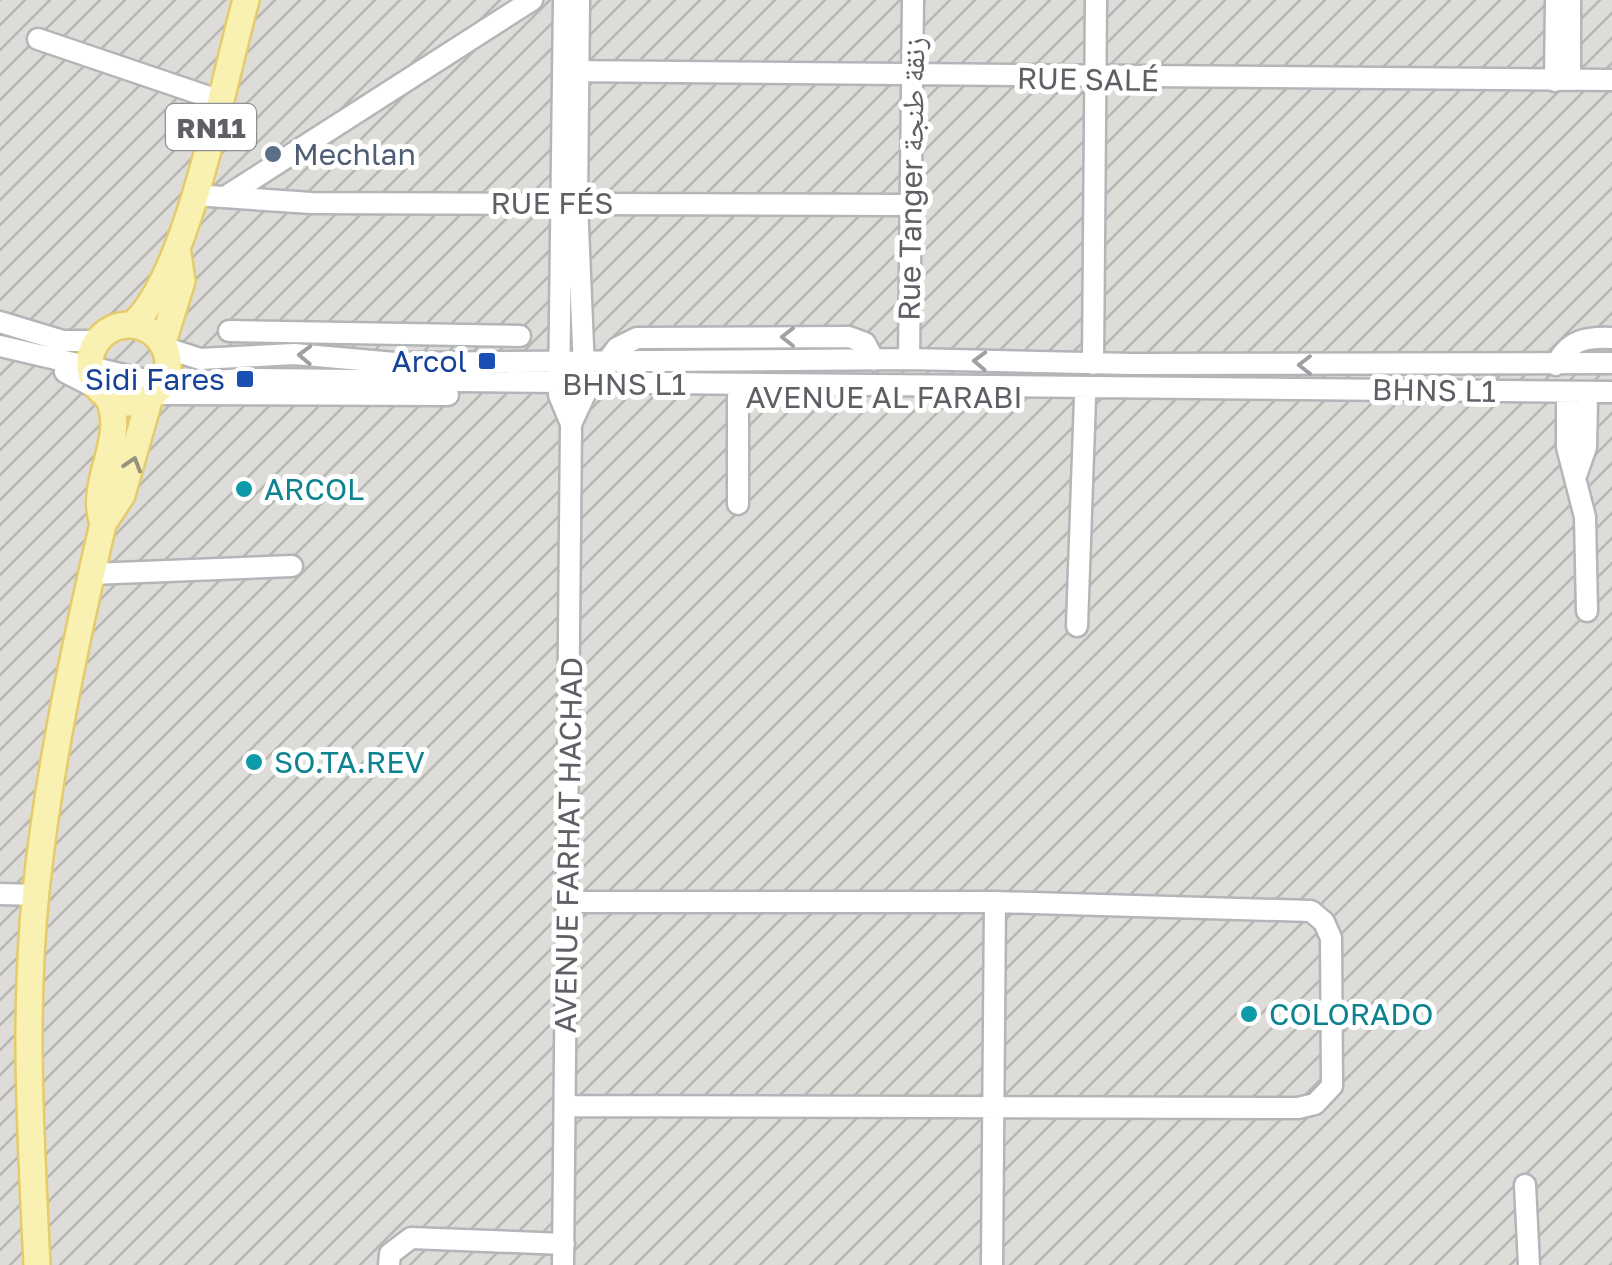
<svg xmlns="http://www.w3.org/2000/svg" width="1612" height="1265" font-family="'Golos Text','Noto Naskh Arabic',sans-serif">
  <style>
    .industrial { fill: url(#industrial-furrows) }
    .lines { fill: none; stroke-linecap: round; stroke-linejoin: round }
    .minor-casing { stroke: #b3b5b9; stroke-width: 25 }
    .major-casing { stroke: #e5cb69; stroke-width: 30 }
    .minor { stroke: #fff; stroke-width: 20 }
    .major { stroke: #f8f1b2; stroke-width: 25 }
    .oneway { stroke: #9ea0a3 }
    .oneway2 { stroke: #949380 }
    .service-dot { fill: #5c6f8a; stroke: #fff; stroke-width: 4 }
    .transit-dot { fill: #1a4fb4; stroke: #fff; stroke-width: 4 }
    .culture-dot { fill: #0f9aa8; stroke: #fff; stroke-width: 4 }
    .labels { text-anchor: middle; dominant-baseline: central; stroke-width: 10; stroke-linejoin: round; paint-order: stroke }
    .shield { fill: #fff; stroke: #8e9093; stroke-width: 2.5 }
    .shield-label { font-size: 28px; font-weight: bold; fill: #5e6065 }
    .street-label { font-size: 30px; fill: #5e6065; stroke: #fff }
    .service-label { font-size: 30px; fill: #4e5e75; stroke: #fff; text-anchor: start }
    .transit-label { font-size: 30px; fill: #164399; stroke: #fff; text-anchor: end }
    .culture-label { font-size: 30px; fill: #0d838f; stroke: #fff; text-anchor: start }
  </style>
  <defs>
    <pattern id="industrial-furrows" width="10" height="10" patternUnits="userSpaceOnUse" patternTransform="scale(2.5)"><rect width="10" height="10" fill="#dddcd8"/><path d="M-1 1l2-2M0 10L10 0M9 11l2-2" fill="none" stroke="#b6b6b3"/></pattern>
  </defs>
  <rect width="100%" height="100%" fill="#eeede6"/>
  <path class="industrial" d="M0,0H1612V1265H0Z"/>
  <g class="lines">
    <defs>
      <path id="minor" d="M38,39L218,100
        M563,71L1612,80
        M1570,80V0
        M1555,81L1556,0
        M194,195L311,203L910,205
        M225,197L532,0
        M0,322L63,341H97
        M229,331L520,336
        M0,346L163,384L245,379L1612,392
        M166,348L200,359L294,354L395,363L909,359L1132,364L1612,363
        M609,359L617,348L637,338L849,337L865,343L874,360
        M909,359L913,0
        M1093,364L1096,0
        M1556,365C1568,340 1586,337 1612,338
        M65,372L98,389
        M163,394L448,395
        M738,396V504
        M1567,403V447L1585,517L1587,611
        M571,424L585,394L577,203L579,0
        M1577,473L1586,447L1587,404
        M91,574L292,566
        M1077,626L1085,398
        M0,894L35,895
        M565,1106L1298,1108L1315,1104L1332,1086L1331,938L1324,922L1311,911L995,902H567
        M1525,1185L1529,1265
        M389,1265L390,1254L411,1238L564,1244
        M563,1265L571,424L559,395L564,0
        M992,1265L995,902"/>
      <path id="major" d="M133,324C188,275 224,78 246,0
        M90 364a39 39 0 1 1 78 0a39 39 0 1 1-78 0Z
        M163,342L182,281L178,254
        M103,524L122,495L150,397
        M37,1265C31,1141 23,1015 36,891C49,768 75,644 103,524C88,481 128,440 108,397"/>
    </defs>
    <use href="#minor" class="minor-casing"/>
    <use href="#major" class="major-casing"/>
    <use href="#minor" class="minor"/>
    <use href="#major" class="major"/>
  </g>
  <defs><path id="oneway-chevron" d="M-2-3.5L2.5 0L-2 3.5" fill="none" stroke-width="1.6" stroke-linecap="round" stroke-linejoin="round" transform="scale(2.5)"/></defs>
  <g class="oneway">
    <use href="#oneway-chevron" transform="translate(788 337) rotate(180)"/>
    <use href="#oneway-chevron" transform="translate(305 355) rotate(-178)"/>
    <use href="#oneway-chevron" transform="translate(980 361) rotate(-178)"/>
    <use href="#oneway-chevron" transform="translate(1305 365) rotate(-180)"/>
  </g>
  <use class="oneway2" href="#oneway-chevron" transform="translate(133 464) rotate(-73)"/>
  <circle class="service-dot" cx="273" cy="154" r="10"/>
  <g class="transit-dot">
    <rect x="477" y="351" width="20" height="20" rx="5"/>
    <rect x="235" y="369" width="20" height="20" rx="5"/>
  </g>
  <g class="culture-dot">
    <circle cx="244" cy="489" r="10"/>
    <circle cx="254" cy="762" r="10"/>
    <circle cx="1249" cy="1014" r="10"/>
  </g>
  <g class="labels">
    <rect class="shield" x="166" y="104" width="90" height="46" rx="8"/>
    <g class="shield-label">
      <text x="211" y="127">RN11</text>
    </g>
    <g class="street-label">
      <text transform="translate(1088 79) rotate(1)">RUE SALÉ</text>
      <text transform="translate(911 179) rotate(-89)">Rue Tanger زنقة طنجة</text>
      <text x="552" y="203">RUE FÉS</text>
      <text x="624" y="384">BHNS L1</text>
      <text transform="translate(1434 390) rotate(1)">BHNS L1</text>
      <text x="884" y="397">AVENUE AL FARABI</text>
      <text transform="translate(568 845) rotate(-89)">AVENUE FARHAT HACHAD</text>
    </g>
    <g class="service-label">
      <text x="293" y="154">Mechlan</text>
    </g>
    <g class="transit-label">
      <text x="467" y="361">Arcol</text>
      <text x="225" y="379">Sidi Fares</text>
    </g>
    <g class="culture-label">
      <text x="264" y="489">ARCOL</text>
      <text x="274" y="762">SO.TA.REV</text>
      <text x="1269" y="1014">COLORADO</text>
    </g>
  </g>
</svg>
